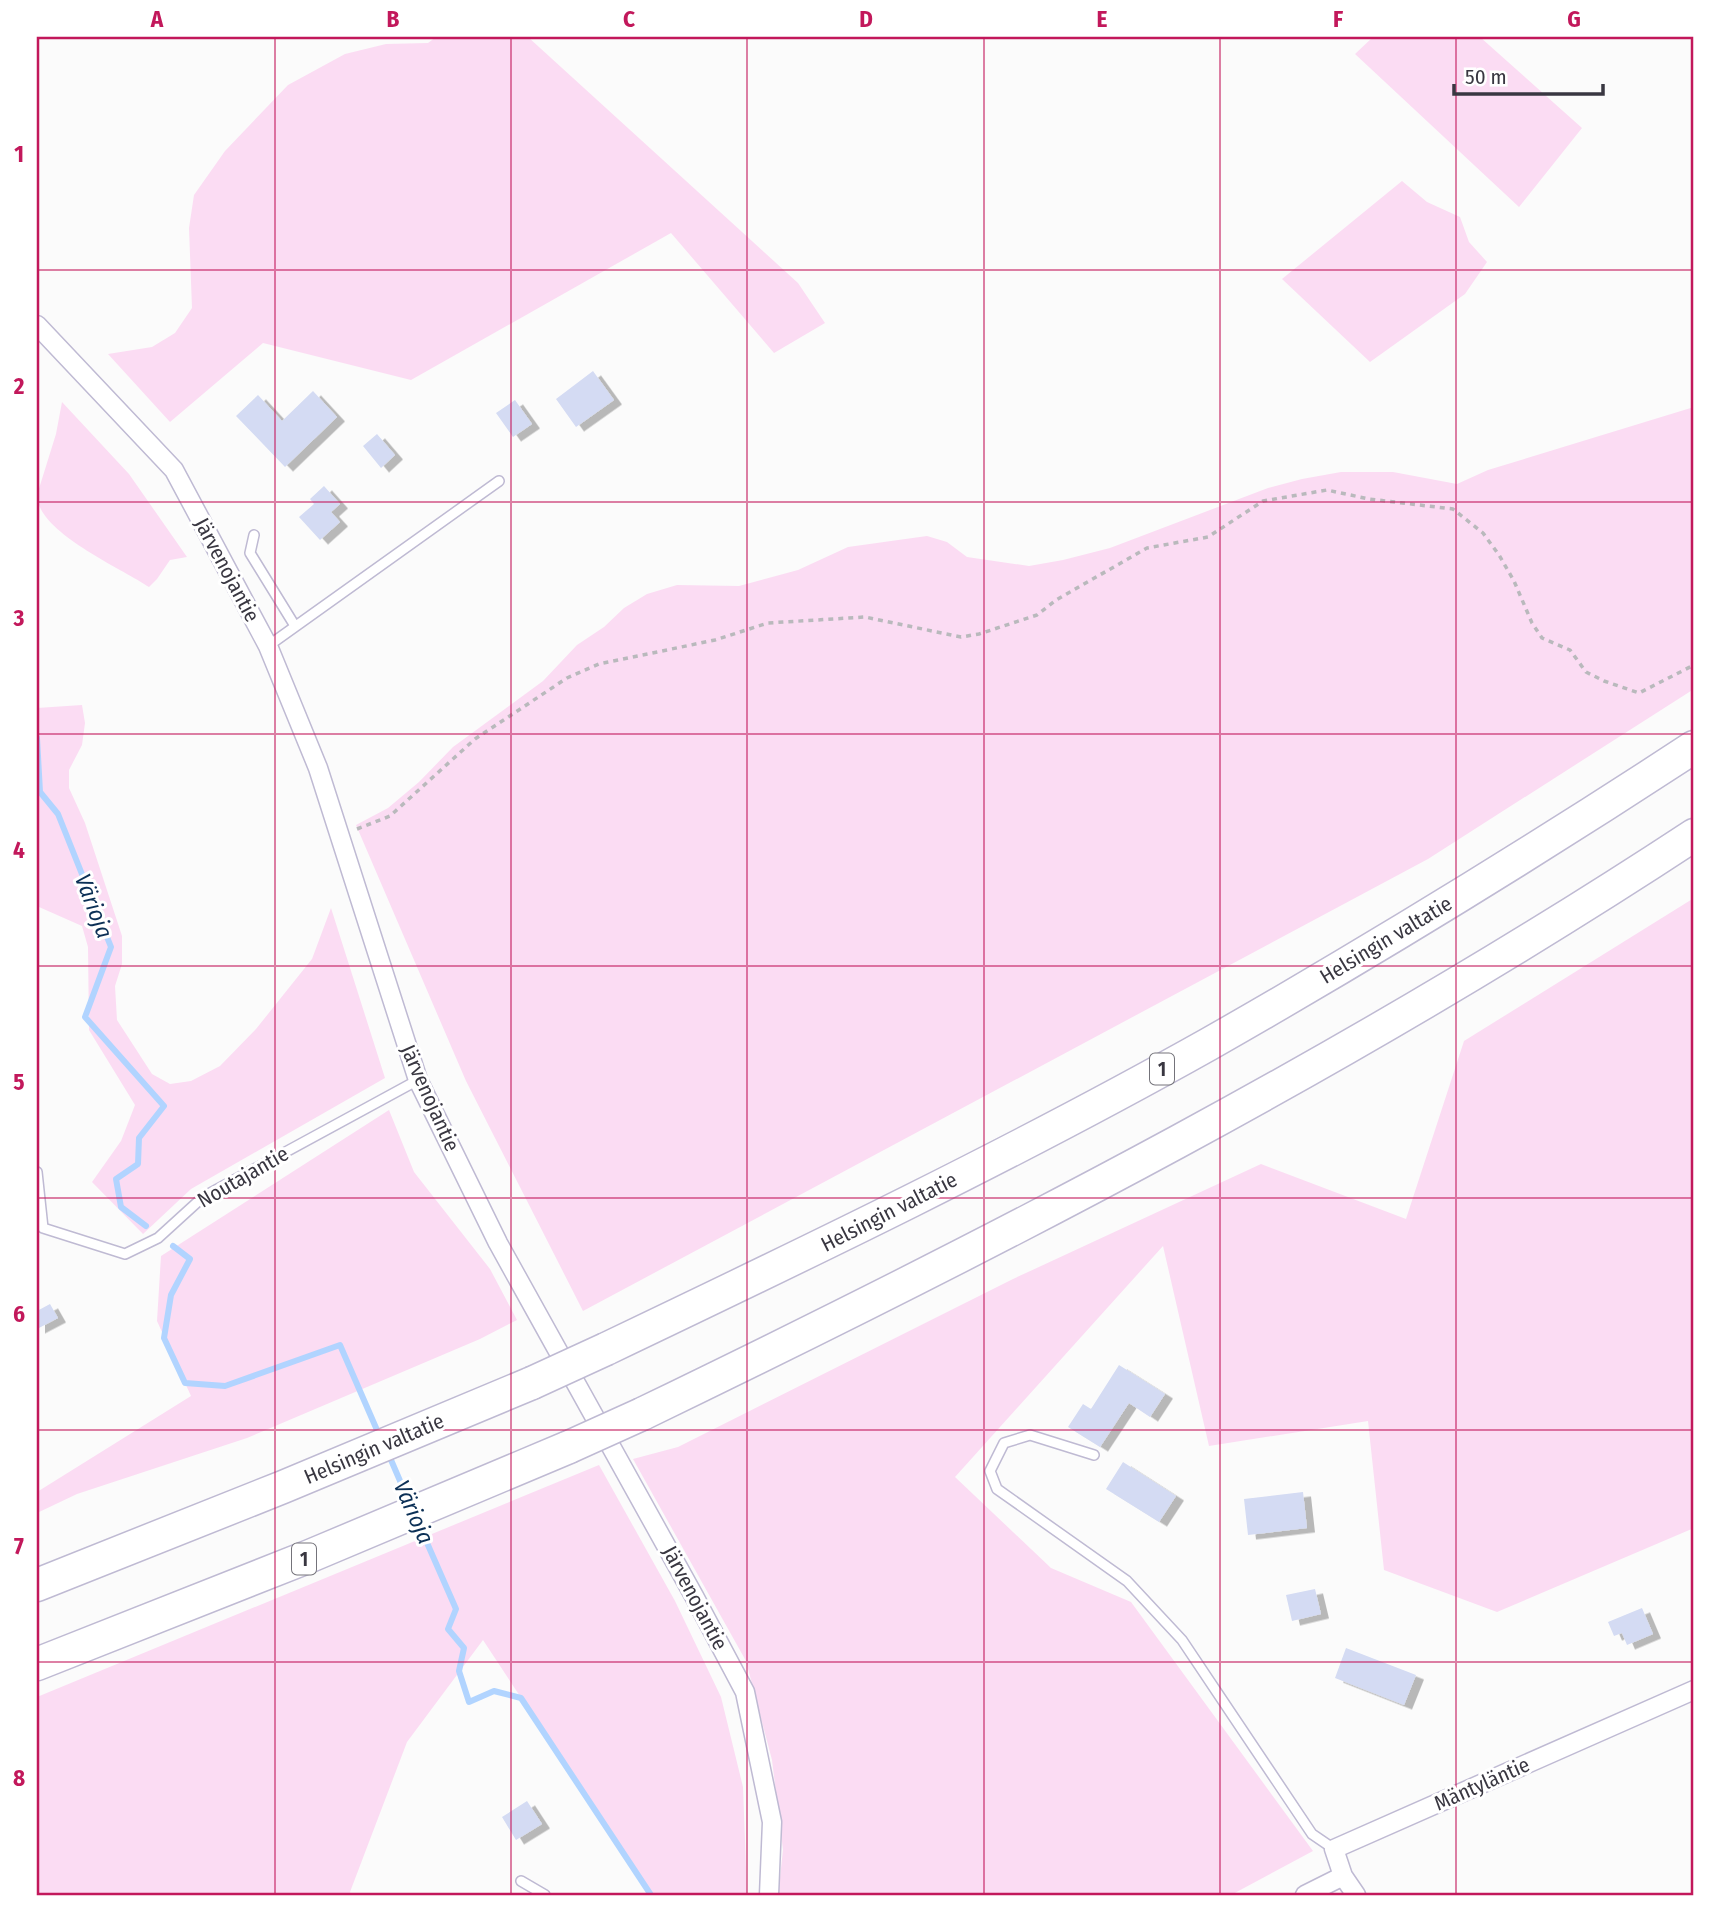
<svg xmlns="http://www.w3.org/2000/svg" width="1731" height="1932" font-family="'Fira Sans Condensed',sans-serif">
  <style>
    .green { fill: #fbdcf3 }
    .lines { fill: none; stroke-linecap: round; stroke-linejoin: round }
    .stream { stroke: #b1d4ff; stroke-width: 6 }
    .building { fill: #d4dbf3; filter: url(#shadow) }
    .service-casing { stroke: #bfbad3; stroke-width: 12 }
    .minor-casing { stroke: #bfbad3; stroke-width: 21 }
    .motorway-casing { stroke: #bfbad3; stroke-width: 35 }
    .path { stroke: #b9b9bc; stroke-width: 3.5; stroke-dasharray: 5 5; stroke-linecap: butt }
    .service { stroke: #fff; stroke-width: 9 }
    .minor { stroke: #fff; stroke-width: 18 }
    .motorway { stroke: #fff; stroke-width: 32 }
    .motorway-bridge-casing { stroke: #bfbad3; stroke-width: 35; stroke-linecap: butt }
    .motorway-bridge { stroke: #fff; stroke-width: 32 }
    .grid { fill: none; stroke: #c2185b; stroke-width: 2; stroke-opacity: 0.55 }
    .labels { text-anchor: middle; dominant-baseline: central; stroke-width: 6; stroke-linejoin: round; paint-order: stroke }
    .shield { fill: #fff; stroke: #74737a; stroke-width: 2 }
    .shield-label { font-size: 19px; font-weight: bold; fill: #393741 }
    .street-label { font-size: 21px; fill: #393741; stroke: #fff }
    .water-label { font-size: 23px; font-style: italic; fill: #0c3056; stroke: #fff }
    .neatline { fill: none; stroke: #c2185b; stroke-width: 2.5 }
    .grid-label { font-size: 23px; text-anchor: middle; font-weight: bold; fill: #c2185b }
  </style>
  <defs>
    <filter id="shadow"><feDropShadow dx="8" dy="4.5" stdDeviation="0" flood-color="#0004"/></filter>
  </defs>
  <rect width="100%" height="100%" fill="#fbfbfb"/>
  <path class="green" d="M436,37H528L798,283L825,323L774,353L671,233L411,380L263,343L170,422L108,354L152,347L175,333L192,308L189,228L194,195L225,151L288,85L345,54L386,44L428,43Z
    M1373,37H1480L1582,128L1519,207L1355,54Z
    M1402,181L1427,202L1460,217L1469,242L1487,262L1465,294L1370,362L1282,279Z
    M62,402L129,474L187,557L170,560L157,579L149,587C121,568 37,532 37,495L56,434Z
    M1694,407V689L1428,859L583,1311L466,1081L356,825L388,808L419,782L453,747L543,681L577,645L604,627L624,608L647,594L677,585L739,586L798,570L848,547L927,536L947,542L967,557L1029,566L1063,560L1110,548L1268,488L1302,479L1341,472H1393L1457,484L1488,470Z
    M82,705L85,723L82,745L69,770V788L85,823L122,936V964L115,986L117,1020L152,1074L170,1084L191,1081L220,1066L256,1029L312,959L331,908L385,1078L191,1189L143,1234L92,1182L121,1141L135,1105L89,1030L88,947L82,926L39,907L37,903V708Z
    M1694,898V1528L1497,1612L1384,1570L1368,1421L1209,1446L1163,1246L955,1477L1051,1568L1131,1602L1313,1851L1231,1895H778L783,1850L772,1760L746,1661L633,1459L678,1447L1013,1279L1261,1164L1406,1219L1464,1041Z
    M389,1110L414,1172L490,1269L517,1320L480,1339L247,1438L77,1494L37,1513V1492L191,1396L157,1321L161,1256Z
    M599,1465L675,1601L721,1697L743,1787L747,1895H651L483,1640L407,1742L350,1892L351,1895H37V1697Z"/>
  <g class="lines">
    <path class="stream" d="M37,738L40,792L58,814L111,947L85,1017L164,1106L139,1138L138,1164L116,1179L121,1207L146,1226
      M173,1246L190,1259L171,1295L164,1338L185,1383L225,1386L340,1345L380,1437
      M388,1453L410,1504
      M417,1520L456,1609L448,1629L464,1648L459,1671L469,1702L494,1691L521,1698L651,1895"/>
  </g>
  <path class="building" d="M593,371L614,400L576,427L556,399Z
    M313,391L337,417L285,467L236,416L258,395L282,421Z
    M515,400L532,424L513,437L496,413Z
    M377,434L395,455L381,468L363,446Z
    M324,486L340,504L331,512L340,522L320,540L299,517L314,504L310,499Z
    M50,1304L58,1318L37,1329V1311Z
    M1119,1365L1165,1394L1150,1417L1129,1403L1100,1447L1068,1427L1083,1404L1091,1409Z
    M1123,1462L1176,1496L1159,1522L1106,1489Z
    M1303,1492L1307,1528L1248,1535L1244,1499Z
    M1315,1589L1321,1614L1292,1621L1286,1595Z
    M1642,1608L1653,1634L1627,1645L1622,1633L1614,1636L1608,1622Z
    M1346,1648L1416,1675L1404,1705L1335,1678Z
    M527,1801L542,1824L516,1840L502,1817Z"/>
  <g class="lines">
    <defs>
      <path id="service" d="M254,535L250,553L295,626
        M268,646L499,481
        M37,1172L43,1228
        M43,1228L125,1254L158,1238L203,1197L418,1080
        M1094,1455L1030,1435L1004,1443L990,1471L997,1489L1127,1581L1182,1640L1312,1834L1334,1849
        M521,1881L545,1895"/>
      <path id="minor" d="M37,325L174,470L268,646L318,768L418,1080L498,1243L694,1596L745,1692L772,1822L769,1895
        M1343,1876L1356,1895
        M1305,1895L1343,1876L1334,1849L1694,1690"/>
      <path id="motorway" d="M606,1349C809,1252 1013,1154 1209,1044C1374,950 1535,851 1694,747
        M642,1414C1004,1239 1358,1056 1694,835
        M37,1585L283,1487L532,1383
        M37,1664L310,1556L569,1447"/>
    </defs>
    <use href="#service" class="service-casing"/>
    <use href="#minor" class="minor-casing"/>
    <use href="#motorway" class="motorway-casing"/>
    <path class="path" d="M357,829L390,816L475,739L567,678L599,664L715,640L768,623L865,617L961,637L979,634L1037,615L1056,600L1147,548L1208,537L1263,501L1327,490L1369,499L1453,509L1483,533L1499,555L1514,581L1532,623L1542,638L1570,650L1586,672L1604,681L1639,693L1694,665"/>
    <use href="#service" class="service"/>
    <use href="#minor" class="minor"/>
    <use href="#motorway" class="motorway"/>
    <defs>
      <path id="motorway-bridge" d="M532,1383L606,1349
        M569,1447L642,1414"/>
    </defs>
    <use href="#motorway-bridge" class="motorway-bridge-casing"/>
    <use href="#motorway-bridge" class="motorway-bridge"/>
  </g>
  <path class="grid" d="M275,37V1895M511,37V1895M747,37V1895M984,37V1895M1220,37V1895M1456,37V1895M37,270H1694M37,502H1694M37,734H1694M37,966H1694M37,1198H1694M37,1430H1694M37,1662H1694"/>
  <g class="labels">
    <g class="shield">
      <rect x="1150" y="1053.5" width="24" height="31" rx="5"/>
      <rect x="292" y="1543.5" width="24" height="31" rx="5"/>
    </g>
    <g class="shield-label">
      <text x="1162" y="1069">1</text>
      <text x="304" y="1559">1</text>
    </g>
    <g class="street-label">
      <text transform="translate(227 570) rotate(62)">Järvenojantie</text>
      <text transform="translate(1386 940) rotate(-31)">Helsingin valtatie</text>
      <text transform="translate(430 1098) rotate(66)">Järvenojantie</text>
      <text transform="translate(243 1177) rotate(-30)">Noutajantie</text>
      <text transform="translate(889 1212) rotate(-27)">Helsingin valtatie</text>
      <text transform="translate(374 1449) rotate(-23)">Helsingin valtatie</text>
      <text transform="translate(695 1598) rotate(62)">Järvenojantie</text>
      <text transform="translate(1482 1784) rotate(-24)">Mäntyläntie</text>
    </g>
    <g class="water-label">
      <text transform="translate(94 906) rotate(69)">Värioja</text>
      <text transform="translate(414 1512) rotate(66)">Värioja</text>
    </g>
  </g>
  <rect width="1731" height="1932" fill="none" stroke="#ffffff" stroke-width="77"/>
  <path d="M1454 84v10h149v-10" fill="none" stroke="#393741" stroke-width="3.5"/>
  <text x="1465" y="84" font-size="21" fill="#393741" stroke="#ffffff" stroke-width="5" paint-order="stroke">50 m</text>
  <rect x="38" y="38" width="1654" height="1856" class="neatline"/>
  <g class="grid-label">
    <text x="157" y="27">A</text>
    <text x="393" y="27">B</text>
    <text x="629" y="27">C</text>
    <text x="866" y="27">D</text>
    <text x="1102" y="27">E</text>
    <text x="1338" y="27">F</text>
    <text x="1574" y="27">G</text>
    <text x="19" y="162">1</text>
    <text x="19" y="394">2</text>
    <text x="19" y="626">3</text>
    <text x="19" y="858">4</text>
    <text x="19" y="1090">5</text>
    <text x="19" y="1322">6</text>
    <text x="19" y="1554">7</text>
    <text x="19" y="1786">8</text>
  </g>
</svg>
